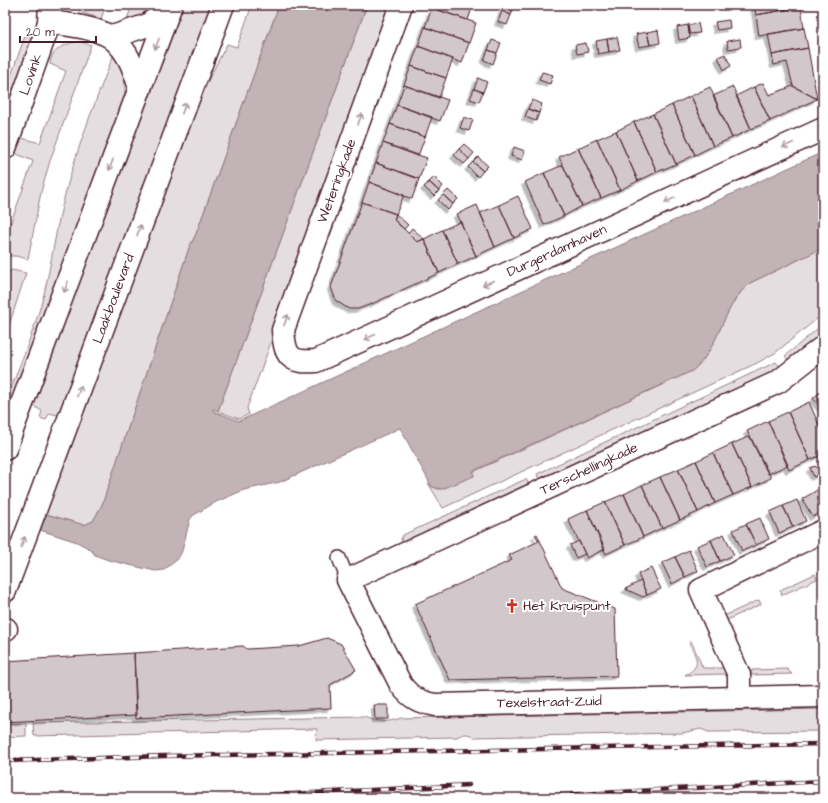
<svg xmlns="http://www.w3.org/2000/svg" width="828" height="803" font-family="'Architects Daughter',sans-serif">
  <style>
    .green { fill: #e5dee0; stroke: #987e86 }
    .water { fill: #c1b3b6; stroke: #91787e }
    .building { fill: #d2c7cb; stroke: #4a1f2b; filter: url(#shadow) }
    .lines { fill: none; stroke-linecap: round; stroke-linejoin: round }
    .lane-casing { stroke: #4a1f2b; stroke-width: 16 }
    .street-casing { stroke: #4a1f2b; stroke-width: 25 }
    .secondary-casing { stroke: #4a1f2b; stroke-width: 25 }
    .lane { stroke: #fff; stroke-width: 13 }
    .street { stroke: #fff; stroke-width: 22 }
    .secondary { stroke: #fff; stroke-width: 22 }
    .rail-casing { stroke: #4a1f2b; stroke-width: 4.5 }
    .rail { stroke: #fff; stroke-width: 3; stroke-dasharray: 9; stroke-linecap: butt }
    .oneway { stroke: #ae9aa0 }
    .labels { text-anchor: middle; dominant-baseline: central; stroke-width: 4; stroke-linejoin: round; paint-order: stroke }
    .street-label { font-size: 14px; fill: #4a1f2b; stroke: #fff }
    .poi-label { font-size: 14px; fill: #4a1f2b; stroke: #fff; text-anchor: start }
  </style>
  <defs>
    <filter id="shadow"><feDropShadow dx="-3.5" dy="3.5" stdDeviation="0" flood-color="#0004"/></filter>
  </defs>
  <rect width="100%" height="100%" fill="#fff"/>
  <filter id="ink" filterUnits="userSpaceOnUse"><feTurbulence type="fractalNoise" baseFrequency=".025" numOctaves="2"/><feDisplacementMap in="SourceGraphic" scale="8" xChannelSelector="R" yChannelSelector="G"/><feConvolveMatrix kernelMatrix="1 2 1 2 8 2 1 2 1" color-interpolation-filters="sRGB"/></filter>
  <g filter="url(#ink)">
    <path class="green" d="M72,5H106L101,19L83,13Z
      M132,5H155L145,14L126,22Z
      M178,5H215L62,416L49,413L46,420L40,418L42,411L30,404Z
      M252,5H279L196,234L189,248L102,505L93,521L84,525L46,514L188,119L227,44L237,47Z
      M367,5H394L247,408L249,414L239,419L218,411Z
      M25,36L33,38L14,89L7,87Z
      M80,42L91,45L50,161L41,192L28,259L16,256H5V239L33,161L17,154L16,152L22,138L40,143L66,71L50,64C51,49 67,42 80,42Z
      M113,56C127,72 126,89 123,109L11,407L5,404C18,369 33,334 43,298C52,262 56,226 66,191C78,145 96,100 113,56Z
      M5,93L12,96L5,115Z
      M823,248V314L775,353L757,363L443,508L428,483L437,489H442L474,475L473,472L692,371C721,348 722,303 752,282Z
      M12,270L26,273L5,338V275Z
      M823,324V335L790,362L785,356Z
      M776,362L782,369L539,482L537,474Z
      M526,479L530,486L403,544L401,539L403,535Z
      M815,574L817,579L782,595L780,590Z
      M759,600L761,604L727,620L724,616Z
      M691,641L703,668H724L726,674L685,675C703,666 696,657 689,643Z
      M787,669L792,674L751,675L752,670Z
      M823,709V731L708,732L701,729L682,733L474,737C469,733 463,733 457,737L316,740L317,729H315L34,736L33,723L364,717C377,722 387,723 401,718Z
      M26,723V736L5,737V724Z"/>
    <path class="water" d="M279,5H367L218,411L213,409V411L239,421L823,152V248L752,282C722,303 721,348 692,371L473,471L474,476L442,489L432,487L400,428L280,482L244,490L216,502L194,515L190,519L182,551L178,559L164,570L155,571L108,560L95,555L90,549L77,542L40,530L46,514L84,525L93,521L102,505L189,248L196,234Z"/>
    <path class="building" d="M433,5H473L468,20L432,8Z
      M505,5H515L511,15L502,11Z
      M754,5H800L801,7L756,15Z
      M801,7L804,28L759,36L756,15Z
      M432,8L476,23L469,43L425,27Z
      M502,11L511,15L507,25L498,22Z
      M729,20L730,28L717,30L715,22Z
      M698,23L700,33L689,34L688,25Z
      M688,25L690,38L679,40L677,27Z
      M425,27L469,43L462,63L418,46Z
      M804,28L808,48L772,55L768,34Z
      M658,30L660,43L650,45L647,32Z
      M647,32L650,45L639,47L636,34Z
      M617,37L620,50L609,52L607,39Z
      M607,39L609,52L598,54L596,41Z
      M740,39L741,47L728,49L727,41Z
      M492,40L501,43L497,53L488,50Z
      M586,43L588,52L577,54L575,45Z
      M418,46L453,59L446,78L411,66Z
      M808,48L817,99L793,86L787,62L774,65L772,55Z
      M488,50L497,53L493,64L484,60Z
      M725,54L731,66L724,70L718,57Z
      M411,66L446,78L439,98L404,85Z
      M542,72L553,75L550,84L539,80Z
      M478,78L487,82L483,92L474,89Z
      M763,83L769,95L793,86L817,99L770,121L754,87Z
      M404,85L448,100L440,121L397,105Z
      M710,87L732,138L713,146L691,96Z
      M733,87L751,129L732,138L713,96Z
      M754,87L770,121L751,129L736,96Z
      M474,89L483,92L479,102L470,99Z
      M691,96L713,146L695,155L672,105Z
      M532,100L542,104L539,113L528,109Z
      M397,105L432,117L425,137L390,124Z
      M672,105L695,155L676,164L653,114Z
      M528,109L539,113L536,121L525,117Z
      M653,114L676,164L657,172L634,122Z
      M464,117L473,120L469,131L460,128Z
      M634,122L657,172L638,181L616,131Z
      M390,124L425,137L418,156L383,143Z
      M616,131L638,181L620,190L597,139Z
      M597,139L620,190L601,198L578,148Z
      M383,143L427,158L419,179L376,163Z
      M464,144L474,153L469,159L459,149Z
      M514,147L525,151L522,160L511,156Z
      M578,148L601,198L582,206L559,157Z
      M459,149L469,159L464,164L454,155Z
      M478,157L488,166L483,171L473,162Z
      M473,162L483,171L478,177L468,167Z
      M376,163L419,179L412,199L369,182Z
      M563,165L582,206L564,216L544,173Z
      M544,173L564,216L544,225L525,182Z
      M434,177L443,186L439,191L429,182Z
      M369,182L404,195L396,214L408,225L404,229L394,220L396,214L362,202Z
      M429,182L439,191L434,196L424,187Z
      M448,190L458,199L453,204L443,195Z
      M443,195L453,204L448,210L438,200Z
      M518,196L533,229L514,238L499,205Z
      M362,202L396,214L394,220L404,229L417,242L424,239L439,273L374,303L358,309H349L336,301L331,287Z
      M477,205L495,247L476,256L457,214Z
      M499,205L514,238L495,247L480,213Z
      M456,214H457L476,256L458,264L442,230L460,222Z
      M412,228L424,239L442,230L458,264L439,273L424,239L417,242L408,233Z
      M823,390V411L813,398Z
      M809,402L823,434V454L810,460L788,412Z
      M788,412L810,460L789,470L768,421Z
      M768,421L788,465L768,474L747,431Z
      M750,436L771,478L752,487L732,444Z
      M732,444L752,487L733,495L713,453Z
      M713,453L733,495L715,503L696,461Z
      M696,461L715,503L698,512L678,469Z
      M815,466L822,473L814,477L810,468Z
      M678,469L698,512L680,520L660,477Z
      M660,477L680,520L662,528L642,485Z
      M642,485L662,528L643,537L624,494Z
      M819,489L823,495V511L813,517L802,499Z
      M624,494L643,537L625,545L605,502Z
      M797,500L806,521L793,527L783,506Z
      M605,502L625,545L606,554L587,510Z
      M783,506L793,527L779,533L770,512Z
      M587,510L605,549L587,558L568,519Z
      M760,518L769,539L756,545L746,524Z
      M746,524L756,545L742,551L733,530Z
      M537,534L562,588L615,609L617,676L450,680L415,604L512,560L509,555L539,541L535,535Z
      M724,534L734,555L720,561L711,540Z
      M711,540L720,561L707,567L697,546Z
      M579,541L585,554L576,558L570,545Z
      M689,550L698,571L685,577L675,557Z
      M675,557L685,577L672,584L662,563Z
      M651,568L661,589L647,595L638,574Z
      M641,581L647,595L643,597L625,589Z
      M327,638L341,644L356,670L330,685L331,708L136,718L134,653L243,646L247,649L299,646Z
      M134,653L137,715L5,722V661Z
      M374,705H388V719H375Z"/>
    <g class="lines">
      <defs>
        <path id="lane" d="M339,558L348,580"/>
        <g id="street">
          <path id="s1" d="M401,5L283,330C285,356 289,363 316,361L823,129"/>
          <path d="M49,22C66,24 99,28 112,38C128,50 135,71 140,89"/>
          <path d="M112,37L148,25L170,7"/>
          <path id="s2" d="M5,148L46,32L49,22L50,5"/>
          <path id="s3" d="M823,347L778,382L348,580L401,685C411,698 419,702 435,705L823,696"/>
          <path d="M5,629H6"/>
          <path d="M739,698V675L701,590L823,531"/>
        </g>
        <g id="secondary">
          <path d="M5,449L171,5"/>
          <path id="s4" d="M5,591L223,5"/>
        </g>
      </defs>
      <use href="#lane" class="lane-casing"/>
      <use href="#street" class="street-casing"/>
      <use href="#secondary" class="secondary-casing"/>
      <use href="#lane" class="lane"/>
      <use href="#street" class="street"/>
      <use href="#secondary" class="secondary"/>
      <defs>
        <path id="rail" d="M5,761L164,756L823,744
          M217,798L469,785
          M507,798L823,781"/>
      </defs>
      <use href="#rail" class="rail-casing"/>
      <use href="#rail" class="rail"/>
    </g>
    <defs><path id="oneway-shaft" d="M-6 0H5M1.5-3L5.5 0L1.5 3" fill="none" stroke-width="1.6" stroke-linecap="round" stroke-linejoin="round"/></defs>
    <g class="oneway">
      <use href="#oneway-shaft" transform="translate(157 44) rotate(111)"/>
      <use href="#oneway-shaft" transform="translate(184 108) rotate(-69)"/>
      <use href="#oneway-shaft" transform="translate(360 119) rotate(-70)"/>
      <use href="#oneway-shaft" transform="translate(788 145) rotate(155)"/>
      <use href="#oneway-shaft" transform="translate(111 165) rotate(110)"/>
      <use href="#oneway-shaft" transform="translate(670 200) rotate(155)"/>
      <use href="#oneway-shaft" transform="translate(139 230) rotate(-70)"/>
      <use href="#oneway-shaft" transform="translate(488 283) rotate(155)"/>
      <use href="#oneway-shaft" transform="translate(66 287) rotate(110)"/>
      <use href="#oneway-shaft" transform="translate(286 320) rotate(-70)"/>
      <use href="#oneway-shaft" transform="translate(370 337) rotate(155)"/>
      <use href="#oneway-shaft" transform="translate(79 391) rotate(-70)"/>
      <use href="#oneway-shaft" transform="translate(23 542) rotate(-70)"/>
    </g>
  </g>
  <defs>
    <symbol id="church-bare" viewBox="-9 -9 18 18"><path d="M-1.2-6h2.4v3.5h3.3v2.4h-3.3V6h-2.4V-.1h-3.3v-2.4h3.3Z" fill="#c8321e" stroke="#fff" stroke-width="2.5" paint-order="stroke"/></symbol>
  </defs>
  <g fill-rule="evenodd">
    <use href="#church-bare" x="502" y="596" width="20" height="20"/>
  </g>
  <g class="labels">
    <g class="street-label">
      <text stroke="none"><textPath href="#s2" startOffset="78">Lovink</textPath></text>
      <text transform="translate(337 181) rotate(-70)">Weteringkade</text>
      <text stroke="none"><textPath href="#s1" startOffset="665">Durgerdamhaven</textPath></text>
      <text stroke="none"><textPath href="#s4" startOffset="312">Laakboulevard</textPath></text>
      <text transform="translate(589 469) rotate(-25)">Terschellingkade</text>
      <text stroke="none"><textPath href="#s3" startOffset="803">Texelstraat-Zuid</textPath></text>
    </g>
    <g class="poi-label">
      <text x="523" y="606">Het Kruispunt</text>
    </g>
  </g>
  <rect width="828" height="803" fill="none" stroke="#fff" stroke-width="20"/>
  <rect x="10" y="10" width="808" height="783" fill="none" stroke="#4a1f2b" stroke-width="1.5" filter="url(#ink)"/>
  <path d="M20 36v6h76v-6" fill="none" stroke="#4a1f2b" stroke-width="2"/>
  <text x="26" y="36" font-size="12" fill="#4a1f2b" stroke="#ffffff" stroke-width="3" paint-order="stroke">20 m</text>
</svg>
